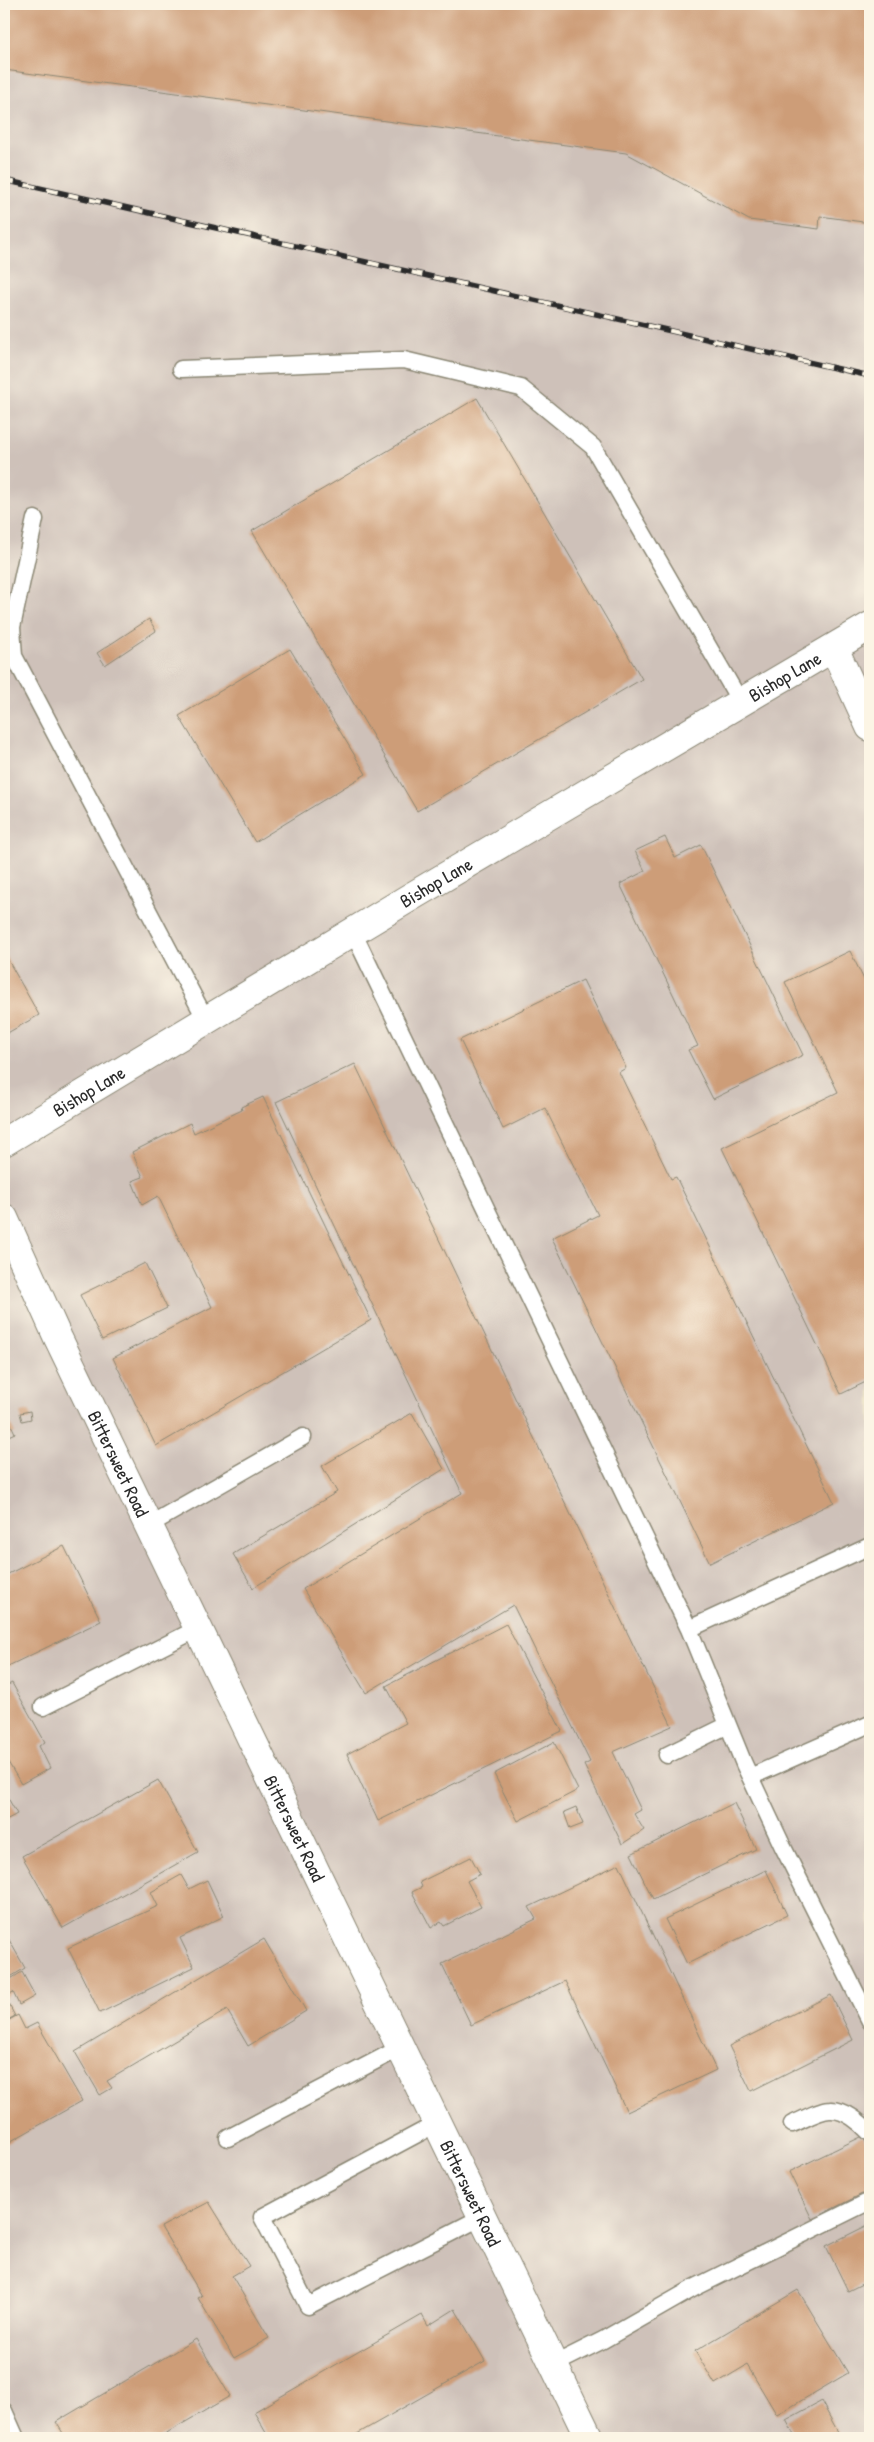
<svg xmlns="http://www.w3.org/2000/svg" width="874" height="2442" font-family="'Patrick Hand',sans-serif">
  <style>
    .industrial { fill: #cec1b9 }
    .building { fill: #cd9d78 }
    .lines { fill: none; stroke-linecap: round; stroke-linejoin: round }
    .lane-casing { stroke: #8a8673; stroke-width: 19 }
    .street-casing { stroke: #8a8673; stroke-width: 30 }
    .secondary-casing { stroke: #8a8673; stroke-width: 30 }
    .lane { stroke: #fff; stroke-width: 16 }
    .street { stroke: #fff; stroke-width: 28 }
    .secondary { stroke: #fff; stroke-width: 28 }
    .rail-casing { stroke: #2b2b2b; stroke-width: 5.5 }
    .rail { stroke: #fcf5e5; stroke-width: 4; stroke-dasharray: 11; stroke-linecap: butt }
    .labels { text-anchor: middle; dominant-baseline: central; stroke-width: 4; stroke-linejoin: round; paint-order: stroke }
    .street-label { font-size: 19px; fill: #2b2b2b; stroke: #fcf5e5 }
  </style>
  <rect width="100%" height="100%" fill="#fcf5e5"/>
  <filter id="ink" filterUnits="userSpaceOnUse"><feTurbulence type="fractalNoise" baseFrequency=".02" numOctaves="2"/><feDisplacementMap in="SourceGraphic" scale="10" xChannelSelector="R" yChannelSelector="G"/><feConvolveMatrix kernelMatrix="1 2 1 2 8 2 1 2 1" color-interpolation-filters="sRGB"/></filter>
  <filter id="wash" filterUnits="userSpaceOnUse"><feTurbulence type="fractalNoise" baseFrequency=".0096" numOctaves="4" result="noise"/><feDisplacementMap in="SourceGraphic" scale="20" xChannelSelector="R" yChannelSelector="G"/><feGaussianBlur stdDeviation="1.12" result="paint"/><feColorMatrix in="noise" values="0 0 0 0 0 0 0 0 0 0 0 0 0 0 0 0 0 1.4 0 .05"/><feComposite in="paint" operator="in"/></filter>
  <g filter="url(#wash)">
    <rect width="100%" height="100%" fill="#e9e0bb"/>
    <path class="industrial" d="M4,4H870V2438H4Z"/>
    <g id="blocks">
      <path class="building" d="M4,4H870V223L820,216L819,229L749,220L626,153L4,70Z
        M477,398L642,679L417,811L252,531Z
        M149,619L156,631L105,665L97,653Z
        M290,649L366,774L255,842L179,716Z
        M665,837L675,858L701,845L803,1055L713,1099L688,1050L698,1046L620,884L645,871L635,851Z
        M850,951L870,992V1380L841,1394L722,1148L838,1092L785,982Z
        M4,953L39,1015L4,1035Z
        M583,980L626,1068L619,1072L671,1179L676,1177L834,1502L710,1563L552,1238L598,1215L545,1108L503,1129L460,1040Z
        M355,1064L672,1726L613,1752L641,1810L634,1814L644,1830L622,1844L584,1765L590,1762L513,1605L366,1693L303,1589L462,1493L276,1102Z
        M263,1097L371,1320L156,1446L113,1358L212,1307L158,1196L142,1205L132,1181L143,1177L132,1152L190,1123L194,1133L242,1110L241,1107Z
        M145,1263L167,1308L102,1340L80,1295Z
        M4,1410L15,1433L4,1438Z
        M30,1411L31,1419L22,1421L20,1413Z
        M412,1413L444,1469L253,1588L233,1554L337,1492L322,1466Z
        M64,1546L101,1621L4,1668V1576Z
        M506,1624L562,1731L378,1821L347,1754L406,1723L386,1686Z
        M12,1683L45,1742L39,1746L50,1768L21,1784L8,1762L4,1764V1687Z
        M554,1742L578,1790L518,1821L494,1774Z
        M158,1780L198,1852L63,1928L22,1856Z
        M4,1791L17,1814L4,1821Z
        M734,1803L756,1849L653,1899L631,1854Z
        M576,1807L583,1824L570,1829L564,1812Z
        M471,1857L480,1874L467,1881L481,1907L444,1926L441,1922L431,1928L412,1892L422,1887L420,1882Z
        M619,1864L716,2070L627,2112L565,1981L471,2025L442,1964L536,1919L529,1907Z
        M766,1870L787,1915L687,1964L665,1919Z
        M181,1875L189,1889L207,1880L224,1916L180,1938L194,1967L100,2013L68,1948L158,1906L151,1892Z
        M4,1931L25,1968L4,1981Z
        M264,1939L306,2011L248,2046L227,2010L107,2081L112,2088L100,2095L75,2052Z
        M22,1972L35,1996L19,2005L13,1992L4,1998V1983Z
        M831,1995L853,2040L751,2091L729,2046Z
        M8,2003L15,2016L4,2022V2005Z
        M18,2015L25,2029L37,2023L82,2101L4,2145V2023Z
        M863,2136L870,2152V2190L812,2219L789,2172Z
        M209,2202L249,2266L232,2276L269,2338L234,2358L198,2298L202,2296L161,2227Z
        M870,2224V2280L848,2291L826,2246Z
        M798,2290L848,2373L777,2415L747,2365L715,2384L695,2351Z
        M455,2309L485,2361L350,2438H269L254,2412L422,2315L428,2326Z
        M196,2339L230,2396L158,2438H66L56,2422Z
        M821,2401L838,2432L826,2438H796L786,2420Z"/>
    </g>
  </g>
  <g filter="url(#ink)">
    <use href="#blocks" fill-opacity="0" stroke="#8a8673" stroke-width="1"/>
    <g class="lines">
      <defs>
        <path id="lane" d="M181,369L404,360L521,388L593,447L741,703
          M35,519L12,627L14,656L206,1020
          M353,932L689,1629L744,1764L783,1847L870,2021
          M149,1525L303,1437
          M689,1629L870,1546
          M43,1707L199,1628
          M667,1755L728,1725
          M750,1777L870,1724
          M436,2124L262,2217L308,2306L482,2217
          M792,2124C803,2120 819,2110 830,2110C845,2109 861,2123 870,2133
          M228,2138L400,2048
          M553,2365L603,2340L694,2288L870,2201
          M4,2411L16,2438"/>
        <g id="street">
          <path d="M834,648L870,727"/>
          <path id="s1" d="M4,1218L58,1338L589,2438"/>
        </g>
        <g id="secondary">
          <path id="s2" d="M4,1142L409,898L870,626"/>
        </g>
      </defs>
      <use href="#lane" class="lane-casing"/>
      <use href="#street" class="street-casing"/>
      <use href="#secondary" class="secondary-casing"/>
      <use href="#lane" class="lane"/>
      <use href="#street" class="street"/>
      <use href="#secondary" class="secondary"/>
      <defs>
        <path id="rail" d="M4,180L870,376"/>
      </defs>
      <use href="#rail" class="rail-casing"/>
      <use href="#rail" class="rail"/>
    </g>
  </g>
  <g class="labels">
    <g class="street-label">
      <text stroke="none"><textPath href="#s2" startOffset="909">Bishop Lane</textPath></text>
      <text stroke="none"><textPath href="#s2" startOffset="504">Bishop Lane</textPath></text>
      <text stroke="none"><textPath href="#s2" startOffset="99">Bishop Lane</textPath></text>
      <text stroke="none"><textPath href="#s1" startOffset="271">Bittersweet Road</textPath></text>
      <text stroke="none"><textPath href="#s1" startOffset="676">Bittersweet Road</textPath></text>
      <text stroke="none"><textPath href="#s1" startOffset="1081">Bittersweet Road</textPath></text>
    </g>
  </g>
  <rect width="874" height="2442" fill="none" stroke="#fcf5e5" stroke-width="20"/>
</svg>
